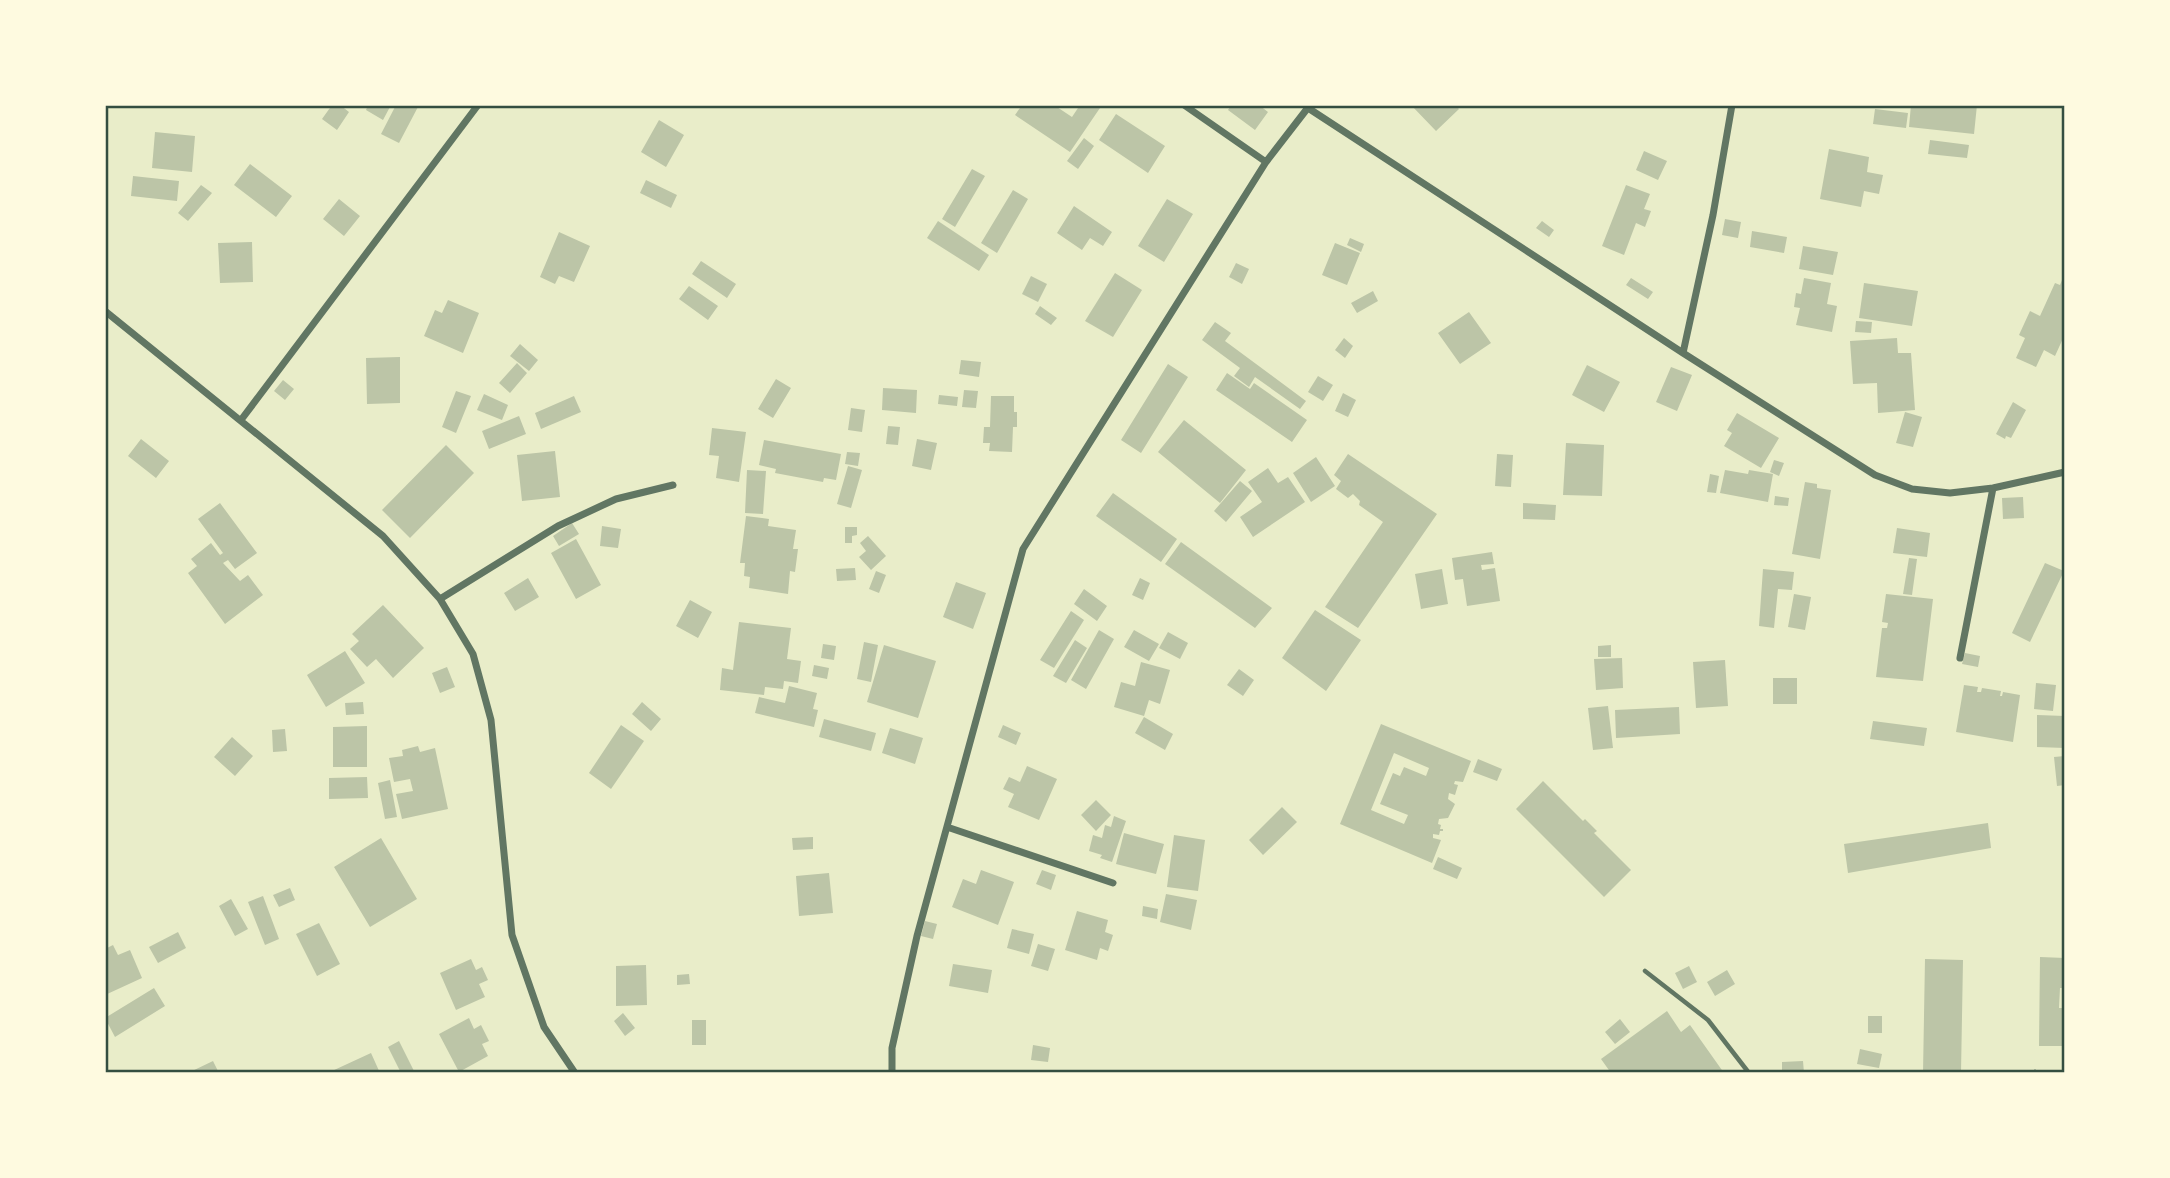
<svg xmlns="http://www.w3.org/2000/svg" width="2170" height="1178" font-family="Roboto,sans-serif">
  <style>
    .building { fill: #bcc5a7; fill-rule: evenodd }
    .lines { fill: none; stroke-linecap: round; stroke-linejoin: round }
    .service { stroke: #617663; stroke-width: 4.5 }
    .minor { stroke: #617663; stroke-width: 7 }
    .neatline { fill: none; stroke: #344e41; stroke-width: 2.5 }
  </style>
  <rect width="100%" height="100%" fill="#e9edc9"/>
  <path class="building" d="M332,105H340L349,112L337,130L322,119Z
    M368,105H391L383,120L366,110Z
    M396,105H419L399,143L381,134Z
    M1022,105H1054L1072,117L1080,105H1102L1070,152L1015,115Z
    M1231,105H1259L1268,112L1255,130L1228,110Z
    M1411,105H1455L1459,109L1436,131Z
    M1911,105H1977L1974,134L1909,127Z
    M1875,109L1908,113L1906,128L1873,124Z
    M1116,114L1165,146L1148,173L1099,140Z
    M659,120L684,135L666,167L641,152Z
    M155,132L195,136L192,172L152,168Z
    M1084,138L1094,146L1078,169L1067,161Z
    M1930,140L1969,145L1967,158L1928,154Z
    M1829,149L1869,157L1867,172L1883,175L1879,194L1864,191L1861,207L1820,199Z
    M1644,151L1667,161L1658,180L1636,170Z
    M250,164L292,196L276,217L234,185Z
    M972,169L985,176L955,227L942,219Z
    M133,176L179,181L177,201L131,196Z
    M646,180L677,195L671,208L640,193Z
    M201,185L212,193L188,221L178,213Z
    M1626,185L1650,194L1644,209L1651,211L1645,227L1636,223L1624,255L1602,246Z
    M1013,190L1028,199L997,253L981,243Z
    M339,199L360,216L344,236L323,219Z
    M1167,199L1193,214L1164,262L1138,246Z
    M1074,206L1112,232L1103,246L1090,238L1082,250L1057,233Z
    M1725,219L1741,222L1738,238L1722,235Z
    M938,221L989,255L979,271L927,238Z
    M1542,221L1554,230L1549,237L1536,228Z
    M1752,231L1787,237L1784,253L1750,247Z
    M559,232L590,246L574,282L559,276L555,284L540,277Z
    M1350,238L1364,244L1361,252L1347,245Z
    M252,242L253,282L220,283L218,243Z
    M1335,243L1360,253L1347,285L1322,275Z
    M1803,246L1838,252L1833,275L1799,269Z
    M701,261L736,284L727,298L692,274Z
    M1236,263L1249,269L1242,284L1229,277Z
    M1115,273L1142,290L1113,337L1085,321Z
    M1031,276L1047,284L1038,302L1022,294Z
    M1631,278L1653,292L1648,299L1626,285Z
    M1804,278L1831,283L1827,304L1837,306L1832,332L1796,325L1800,308L1794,307L1796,293L1801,294Z
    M2062,280L2065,281V321L2062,328L2065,329V334L2055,356L2044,350L2036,367L2016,358L2025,338L2019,335L2030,311L2040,316L2055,283L2060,285Z
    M1864,283L1918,291L1912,326L1859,318Z
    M689,286L718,306L708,320L679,299Z
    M1373,291L1378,301L1357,313L1351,303Z
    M448,300L479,313L463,353L424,336L435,310L442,313Z
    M1040,306L1057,318L1051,325L1035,314Z
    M1469,312L1491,343L1460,364L1438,333Z
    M1856,321L1872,322L1871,333L1855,332Z
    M1215,322L1231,333L1225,341L1306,401L1300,409L1255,377L1249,387L1234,376L1240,368L1202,340Z
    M1344,338L1353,346L1345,358L1335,350Z
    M1897,338L1898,353H1911L1915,410L1878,413L1877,383L1853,384L1850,341Z
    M520,344L538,360L529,371L510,356Z
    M400,357V403L367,404L366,358Z
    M961,360L981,362L979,377L959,374Z
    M517,363L527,373L510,393L499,383Z
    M1168,364L1188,377L1141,453L1121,440Z
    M1587,365L1620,382L1604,412L1572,395Z
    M1671,367L1692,375L1677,411L1656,402Z
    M1227,373L1250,389L1254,383L1307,420L1292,442L1216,390Z
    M1318,376L1333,385L1323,401L1308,392Z
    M776,379L791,388L773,418L758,409Z
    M283,380L294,389L285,400L274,391Z
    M883,388L917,390L916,413L882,410Z
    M964,390L978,391L976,408L962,407Z
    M456,391L471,396L456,433L442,427Z
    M1343,393L1356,400L1348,417L1335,411Z
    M484,394L508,405L502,420L477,410Z
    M939,395L958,397L957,406L938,404Z
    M574,396L581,412L541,429L535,413Z
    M991,396H1014V412H1017V427H1013L1012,452L989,451L990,443H983L984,427H990Z
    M2013,402L2026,410L2011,438L2006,436L2005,439L1996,434Z
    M851,408L865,410L862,432L848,430Z
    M1905,412L1922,417L1913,447L1896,443Z
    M1737,413L1779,438L1761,468L1724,446L1732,433L1727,430Z
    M519,416L526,434L489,449L482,431Z
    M1184,420L1246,470L1220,503L1158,452Z
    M888,426L900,427L898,445L886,444Z
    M712,428L746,432L739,482L716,478L719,456L709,455Z
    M141,439L169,461L156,478L128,456Z
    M917,439L937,443L931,470L912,466Z
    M764,440L841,454L836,480L824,478L823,482L775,473L776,469L759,465Z
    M1566,443L1604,445L1602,496L1563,495Z
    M446,445L474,473L410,538L382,510Z
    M555,451L560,497L522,501L517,455Z
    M847,452L860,453L858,466L845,464Z
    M1348,454L1437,514L1358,628L1325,607L1383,522L1359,505L1360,501L1353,494L1348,498L1336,489L1341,481L1334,475Z
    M1497,454L1513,455L1511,487L1495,486Z
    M1316,457L1335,486L1311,502L1293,473Z
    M1774,460L1784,463L1779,476L1770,472Z
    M848,466L862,470L851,508L837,504Z
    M1268,468L1278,483L1288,477L1305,502L1253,537L1240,517L1262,502L1248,482Z
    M747,470L766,471L763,514L745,513Z
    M1725,470L1748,474L1749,470L1773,474L1768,502L1720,493Z
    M1710,474L1719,476L1716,493L1707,492Z
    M1240,481L1252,491L1226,522L1214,511Z
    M1805,482L1817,484V488L1831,490L1820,559L1792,554Z
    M1113,493L1177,539L1161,562L1096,516Z
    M1775,496L1789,498L1788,506L1774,505Z
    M2023,497L2024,518L2003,519L2002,498Z
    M220,503L257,553L235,569L228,560L223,563L240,581L248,575L263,595L225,624L188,573L197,566L191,559L211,543L220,555L223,553L198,519Z
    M1523,503L1556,505L1555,520L1523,519Z
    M746,516L769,519L768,526L796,530L793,549H798L795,572L790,571L788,594L749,588L750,577L744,576L745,563H740Z
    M572,523L579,534L559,546L553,536Z
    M602,526L621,529L618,548L600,546Z
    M845,527H857V535L852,536V543H845Z
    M1897,528L1930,533L1927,557L1893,553Z
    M868,536L886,556L871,570L859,557L866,551L860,543Z
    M576,539L601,585L576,599L551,553Z
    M1181,542L1272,608L1255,628L1165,564Z
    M1492,552L1494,564L1481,565L1482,570L1495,568L1500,601L1467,606L1463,579L1455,580L1452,558Z
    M1909,558L1917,559L1912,595L1903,594Z
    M2045,563L2064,571L2030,642L2012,633Z
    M855,568L856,580L837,581L836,569Z
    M1442,569L1448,604L1421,609L1415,574Z
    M1763,569L1794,572L1792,590L1778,589L1774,628L1759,626Z
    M876,571L886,575L879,593L869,589Z
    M528,578L539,597L515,611L504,593Z
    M1140,578L1150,583L1143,600L1132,595Z
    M956,582L986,593L973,629L943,617Z
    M1084,589L1107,606L1097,621L1074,604Z
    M1794,594L1811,597L1805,630L1788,627Z
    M1886,594L1933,599L1923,681L1876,677L1882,628H1887L1888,623L1882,622Z
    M690,600L712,612L698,638L676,626Z
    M383,605L424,648L393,678L376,659L367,667L350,649L359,641L352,634Z
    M1315,610L1361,640L1326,691L1282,658Z
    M1071,611L1084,620L1054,668L1040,660Z
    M739,622L791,628L787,659L801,661L798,683L784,681L783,689L765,687L764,695L720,690L722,668L733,670Z
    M1099,630L1114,639L1086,689L1071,680Z
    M1134,630L1159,644L1149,661L1124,647Z
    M1168,632L1188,643L1180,659L1159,648Z
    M1075,640L1087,648L1066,683L1053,676Z
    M864,642L878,645L871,682L857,679Z
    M823,644L836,646L834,660L821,658Z
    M884,645L936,661L918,718L867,702Z
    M1611,645V657H1598V646Z
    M345,651L365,683L326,707L307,675Z
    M1965,653L1980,656L1978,667L1962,664Z
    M1622,658L1623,688L1596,690L1594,659Z
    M1725,660L1728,706L1696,708L1693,662Z
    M1141,662L1170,670L1160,704L1149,700L1144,716L1114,707L1121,682L1135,686Z
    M814,665L829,668L827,679L812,676Z
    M447,667L455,687L440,693L432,673Z
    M1239,669L1254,680L1243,696L1227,685Z
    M1773,678H1797V704H1773Z
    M2036,683L2056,685L2053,711L2034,709Z
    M1964,685L1978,687L1977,692H1981L1982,688L2001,691L2000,696H2002L2003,692L2020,695L2013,742L1956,732Z
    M789,686L817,693L813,709L818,710L814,727L755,713L759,697L785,703Z
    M363,702L364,714L346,715L345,703Z
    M642,702L661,719L651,731L632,714Z
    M1608,706L1613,748L1593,750L1588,708Z
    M1679,707L1680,734L1616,738L1615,710Z
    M2037,715L2065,716V748L2037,747Z
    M1144,717L1173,734L1165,750L1135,733Z
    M824,719L876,733L871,751L819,737Z
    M1873,721L1927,728L1924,746L1870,739Z
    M1381,724L1471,761L1463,782L1455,781L1454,784L1458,785L1455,795L1449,793L1448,799L1455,804L1448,818L1439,819L1438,824L1441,825L1440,829H1443V831H1440L1439,835L1433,834V838L1441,840L1432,863L1340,824ZM1394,753L1429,768L1426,776L1404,767L1400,776L1393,773L1380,804L1408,815L1404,824L1371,810Z
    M621,725L644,741L611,789L589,773Z
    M1003,725L1021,733L1016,745L998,737Z
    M367,726V767H333V727Z
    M890,728L923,738L915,764L882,753Z
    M285,729L287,751L273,752L272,730Z
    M232,737L253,756L235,776L214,757Z
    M418,746L420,752L435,748L448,809L402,819L396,794L413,791L410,779L394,782L389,758L403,756L402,750Z
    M2065,756V785L2057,786L2054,757Z
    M1478,759L1502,769L1497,781L1473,772Z
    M1027,766L1057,779L1039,820L1008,807L1014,794L1003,789L1009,777L1020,782Z
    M367,777L368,798L329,799V778Z
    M390,780L397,817L385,819L378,783Z
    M1543,781L1583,821L1585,819L1597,831L1594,833L1631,870L1604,897L1516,809Z
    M1096,800L1111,815L1096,831L1081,815Z
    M1282,807L1297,822L1263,855L1249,840Z
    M1114,816L1126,821L1112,862L1100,858L1102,855L1089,851L1093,835L1102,838L1105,825L1111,827Z
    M1988,823L1991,848L1848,873L1844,844Z
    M1124,833L1164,844L1156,874L1116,864Z
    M1174,835L1205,840L1198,891L1167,887Z
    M813,837V849L793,850L792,838Z
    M381,838L417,899L370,927L334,867Z
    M1438,857L1462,868L1457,879L1433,869Z
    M981,870L1014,882L998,925L952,907L963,879L976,884Z
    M1042,870L1056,875L1051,890L1036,884Z
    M829,873L833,913L799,916L796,876Z
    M290,888L295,900L279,907L273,895Z
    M1166,894L1197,900L1191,930L1160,922Z
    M263,896L279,939L265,945L248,902Z
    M231,899L248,929L235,936L219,906Z
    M1143,906L1158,909L1157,919L1142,916Z
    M1077,911L1108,920L1105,932L1113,935L1108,951L1100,948L1097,960L1065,950Z
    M925,921L937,924L933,939L921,936Z
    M319,923L340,964L317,976L296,934Z
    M1012,929L1034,934L1029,954L1007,948Z
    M178,932L186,948L158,963L149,947Z
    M1038,944L1055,949L1048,971L1031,966Z
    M113,945L118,955L130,950L142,978L105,995V949Z
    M2040,957L2065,958V988H2060L2059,1008H2065V1046H2039Z
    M471,959L476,970L482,967L488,980L479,984L485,997L456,1010L440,973Z
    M1925,959L1963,960L1961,1073H1923Z
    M953,964L992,970L988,993L949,986Z
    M646,965L647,1005L616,1006V966Z
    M1689,966L1697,982L1683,989L1675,973Z
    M1727,970L1735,984L1715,996L1707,982Z
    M689,974L690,984L677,985V975Z
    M154,988L165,1006L115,1037L105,1018Z
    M1667,1011L1681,1032L1690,1025L1724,1073H1611L1601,1059Z
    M623,1013L635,1028L625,1036L614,1021Z
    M1868,1016H1882V1033H1868Z
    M469,1018L474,1029L481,1025L489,1041L482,1044L488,1056L459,1072L439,1034Z
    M1620,1019L1630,1032L1615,1044L1605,1032Z
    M692,1020H706V1045H692Z
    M399,1041L414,1071L410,1073H401L388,1047Z
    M1033,1045L1050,1048L1048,1062L1031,1060Z
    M1860,1049L1882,1054L1879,1068L1857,1064Z
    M371,1053L380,1073H333L332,1071Z
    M213,1061L219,1073H188Z
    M1803,1061L1804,1073H1782V1062Z"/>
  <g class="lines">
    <path class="service" d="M1645,971L1708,1020L1749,1073
      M2035,1072L2036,1073"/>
    <path class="minor" d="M1184,105L1266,162
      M1308,108L1683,353L1875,475L1912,489L1950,493L1993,488L2065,472
      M105,311L383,536L440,599L473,654L491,720L512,935L544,1027L575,1073
      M1683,353L1713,215L1732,105
      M241,420L478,105
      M440,599L558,526L616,499L673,485
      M1960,658L1993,488
      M947,827L1113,883
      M892,1073V1048L917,936L1023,549L1266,162L1310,105"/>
  </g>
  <rect width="2170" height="1178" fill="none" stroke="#fefae0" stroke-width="214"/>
  <rect x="107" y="107" width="1956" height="964" class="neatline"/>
</svg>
